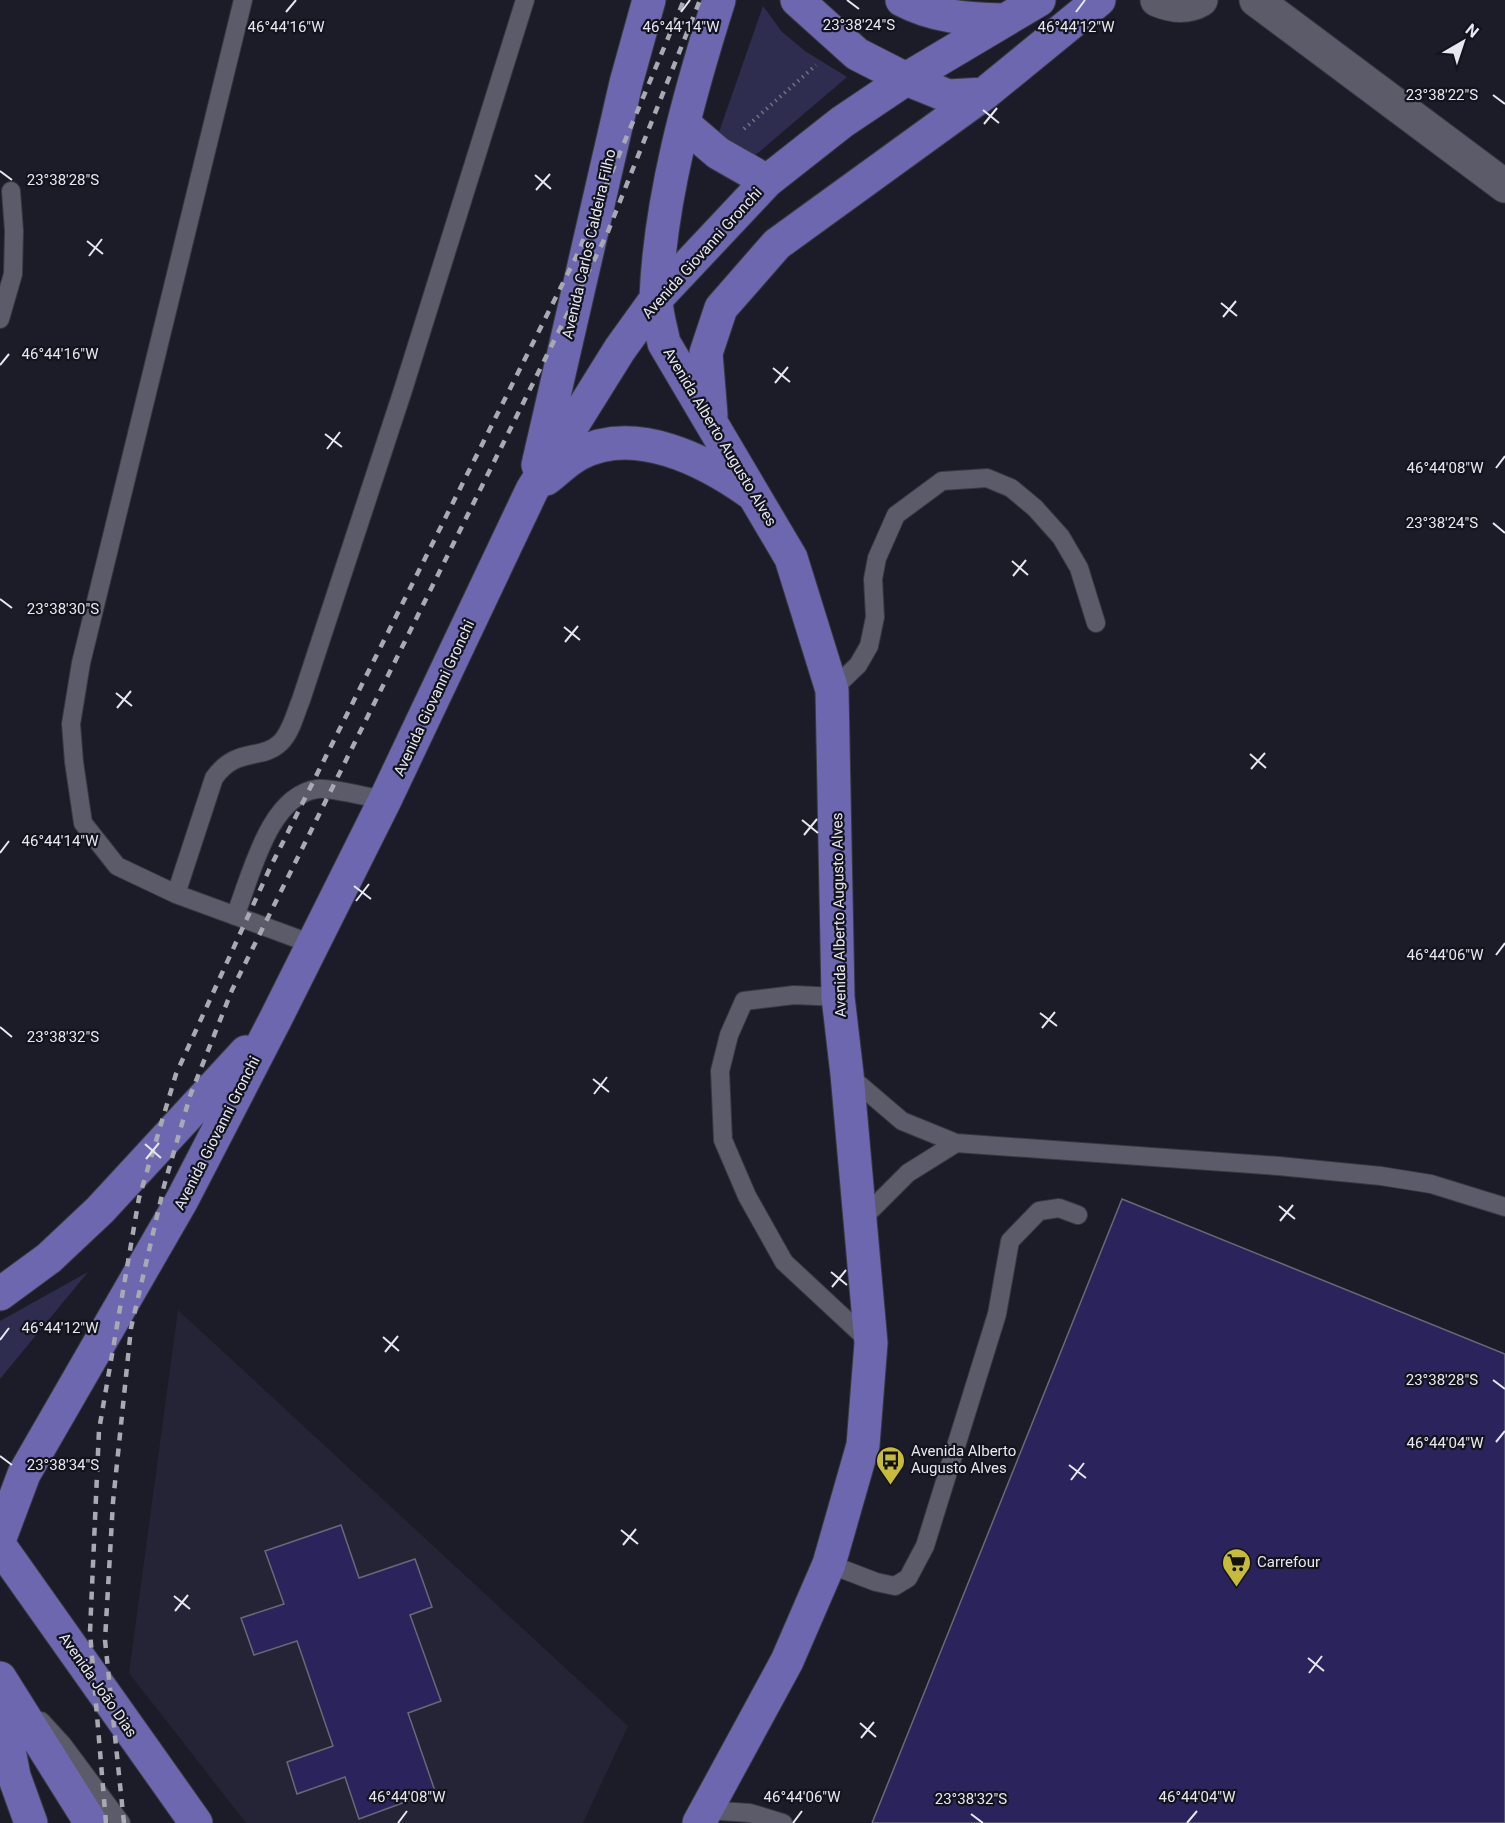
<svg xmlns="http://www.w3.org/2000/svg" width="1505" height="1823" font-family="Roboto,sans-serif">
  <style>
    .built { fill: #242436 }
    .green { fill: #2e2d4f }
    .building { fill: #2b245c; stroke: #686977; stroke-width: 1.5 }
    .lines { fill: none; stroke-linecap: round; stroke-linejoin: round }
    .service-casing { stroke: #383841; stroke-width: 20 }
    .minor-casing { stroke: #383841; stroke-width: 35 }
    .primary-casing { stroke: #383841; stroke-width: 35 }
    .path { stroke: #72727d; stroke-width: 4; stroke-dasharray: 1.5 4.5; stroke-linecap: butt }
    .service { stroke: #5b5b69; stroke-width: 18 }
    .minor { stroke: #5b5b69; stroke-width: 33 }
    .primary { stroke: #6c67af; stroke-width: 33 }
    .rail { stroke: #a9a9b3; stroke-width: 4.5; stroke-dasharray: 8 8; stroke-linecap: butt }
    .ticks { fill: none; stroke: #e7e7f0; stroke-width: 2 }
    .labels { text-anchor: middle; dominant-baseline: central; stroke-width: 4.5; stroke-linejoin: round; paint-order: stroke }
    .street-label { font-size: 15px; fill: #e7e7f0; stroke: #13131e }
    .poi-label { font-size: 15px; fill: #e7e7f0; stroke: #13131e; text-anchor: start }
    .ticks-label { font-size: 15px; text-anchor: middle; fill: #e7e7f0; stroke: #13131e; stroke-width: 4.5; stroke-linejoin: round; paint-order: stroke }
  </style>
  <rect width="100%" height="100%" fill="#1c1c28"/>
  <path class="built" d="M178,1310L628,1726L583,1823H246L129,1673Z"/>
  <path class="green" d="M763,6L782,32L805,51L847,77L752,158L719,132Z
    M88,1272L0,1379V1321Z"/>
  <path class="building" d="M1122,1199L1505,1354V1823H872Z
    M341,1525L359,1578L415,1559L432,1607L410,1615L441,1701L408,1713L435,1791L359,1819L345,1777L297,1794L287,1762L333,1746L297,1641L254,1655L241,1618L284,1604L265,1551Z"/>
  <g class="lines">
    <defs>
      <path id="service" d="M0,319L13,274L14,231L11,191
        M832,690L858,665L869,646L875,617L873,579L877,558L896,515L942,481L987,478L1011,488L1035,508L1061,537L1079,568L1096,623
        M176,894L117,866L83,823L74,762L71,724L81,663L243,0
        M235,916C251,877 268,796 317,789C330,787 370,798 385,800
        M312,944L176,894L214,778C237,746 261,761 280,743C291,733 295,714 301,700L403,390L525,0
        M838,997L794,995L744,1001L729,1035L720,1071L723,1140L747,1196L784,1262L871,1343
        M847,1074L902,1121L956,1143L1279,1166L1381,1176L1431,1184L1505,1207
        M860,1221L908,1173L956,1143
        M829,1564L876,1582L895,1586L908,1578L925,1546L997,1314L1010,1241L1039,1211L1059,1208L1078,1215
        M41,1721L62,1744L121,1823
        M705,1810L750,1813L783,1823"/>
      <path id="minor" d="M1157,0C1171,6 1187,8 1201,0
        M1256,0L1505,186"/>
      <path id="primary" d="M797,0L857,54L906,79L948,96L984,94
        M902,0C934,17 967,19 1002,20
        M684,124L718,153L767,181
        M711,415L706,353L721,308L777,244L984,94L1099,0
        M538,465L626,83L649,0
        M546,479C557,471 567,460 579,454C635,424 706,461 751,493
        M0,1294L49,1258L100,1210L246,1052
        M0,1538L24,1474L182,1200L275,1020L385,800L532,490L620,349L656,299L767,181L842,122L906,79L1039,0
        M0,1546L196,1823
        M0,1678L91,1823
        M0,1702L14,1776L31,1823
        M699,1823L787,1661L829,1564L863,1445L871,1343L847,1074L838,997L832,690L791,558L664,343C661,328 656,313 656,298C660,198 689,95 719,0"/>
    </defs>
    <use href="#service" class="service-casing"/>
    <use href="#minor" class="minor-casing"/>
    <use href="#primary" class="primary-casing"/>
    <path class="path" d="M744,129L816,65"/>
    <use href="#service" class="service"/>
    <use href="#minor" class="minor"/>
    <use href="#primary" class="primary"/>
    <path class="rail" d="M106,1823L90,1632L99,1430L139,1198L176,1074L270,868L577,255L684,0
      M124,1823L105,1640L113,1502L131,1328L164,1186L190,1096L232,990L607,234L700,0"/>
  </g>
  <path class="ticks" d="M847,0L859,9M286,12L296,0M681,12L690,0M1076,12L1085,0M1493,95L1505,104M983,110L999,123M984,124L997,108M0,171L12,180M535,175L551,189M536,190L550,174M87,241L103,254M89,256L102,239M1221,303L1237,316M1223,317L1236,301M0,365L9,354M773,368L790,382M775,383L788,367M325,434L342,447M327,449L340,432M1496,468L1505,456M1493,523L1505,533M1012,561L1028,575M1013,576L1026,560M0,599L12,608M564,627L580,640M565,642L578,626M116,693L132,706M117,708L131,691M1250,754L1266,768M1251,769L1265,753M802,820L818,833M804,835L817,819M0,853L9,841M354,886L371,899M356,901L369,884M1496,955L1505,943M1040,1013L1057,1026M0,1027L12,1037M1042,1028L1055,1012M593,1079L609,1092M594,1094L607,1077M145,1144L161,1158M146,1159L159,1143M1279,1206L1295,1219M1280,1221L1293,1205M831,1272L847,1285M832,1287L846,1270M383,1337L399,1351M0,1340L9,1328M385,1352L398,1336M1493,1380L1505,1389M1496,1442L1505,1431M0,1456L12,1465M1069,1465L1086,1478M1071,1480L1084,1463M621,1530L638,1544M623,1545L636,1529M174,1596L190,1609M175,1611L188,1595M1308,1658L1324,1671M1309,1673L1322,1656M860,1723L876,1737M861,1738L874,1722M971,1814L983,1823M398,1823L407,1811M793,1823L802,1811M1187,1823L1197,1811"/>
  <defs>
    <symbol id="bus-pin" viewBox="-11 -11 22 30"><path d="M0 17L-7.5 6A9.5 9.5 0 1 1 7.5 6Z" fill="#c7bb3c" stroke="#13131e"/><path d="M-5-6H5V4H4V6H2V4H-2V6H-4V4H-5ZM-3.5-4V0h7V-4ZM-3.5 1.2v1.5H-2V1.2ZM2 1.2v1.5H3.5V1.2Z" fill="#111"/></symbol>
    <symbol id="supermarket-pin" viewBox="-11 -11 22 30"><path d="M0 17L-7.5 6A9.5 9.5 0 1 1 7.5 6Z" fill="#c7bb3c" stroke="#13131e"/><path d="M-6-5.5h2.5l.6 2H6L4.5 2H-2.5L-4.4-4H-6ZM-1.5 3.2a1.3 1.3 0 1 0 .1 0ZM3 3.2a1.3 1.3 0 1 0 .1 0Z" fill="#111"/></symbol>
  </defs>
  <g fill-rule="evenodd">
    <use href="#bus-pin" x="874" y="1444" width="33" height="45"/>
    <use href="#supermarket-pin" x="1220" y="1546" width="33" height="45"/>
  </g>
  <g class="labels">
    <g class="street-label">
      <text transform="translate(589 244) rotate(-77)">Avenida Carlos Caldeira Filho</text>
      <text transform="translate(702 253) rotate(-48)">Avenida Giovanni Gronchi</text>
      <text transform="translate(720 437) rotate(59)">Avenida Alberto Augusto Alves</text>
      <text transform="translate(434 698) rotate(-65)">Avenida Giovanni Gronchi</text>
      <text transform="translate(839 915) rotate(-91)">Avenida Alberto Augusto Alves</text>
      <text transform="translate(217 1133) rotate(-63)">Avenida Giovanni Gronchi</text>
      <text transform="translate(98 1685) rotate(55)">Avenida João Dias</text>
    </g>
    <g class="poi-label">
      <text x="911" y="1451">Avenida Alberto<tspan x="911" dy="17">Augusto Alves</tspan></text>
      <text x="1257" y="1562">Carrefour</text>
    </g>
  </g>
  <g class="ticks-label">
    <text x="859" y="30">23°38'24"S</text>
    <text x="286" y="32">46°44'16"W</text>
    <text x="1076" y="32">46°44'12"W</text>
    <text x="681" y="32">46°44'14"W</text>
    <text x="1442" y="100">23°38'22"S</text>
    <text x="63" y="185">23°38'28"S</text>
    <text x="60" y="359">46°44'16"W</text>
    <text x="1445" y="473">46°44'08"W</text>
    <text x="1442" y="528">23°38'24"S</text>
    <text x="63" y="614">23°38'30"S</text>
    <text x="60" y="846">46°44'14"W</text>
    <text x="1445" y="960">46°44'06"W</text>
    <text x="63" y="1042">23°38'32"S</text>
    <text x="60" y="1333">46°44'12"W</text>
    <text x="1442" y="1385">23°38'28"S</text>
    <text x="1445" y="1448">46°44'04"W</text>
    <text x="63" y="1470">23°38'34"S</text>
    <text x="407" y="1802">46°44'08"W</text>
    <text x="802" y="1802">46°44'06"W</text>
    <text x="1197" y="1802">46°44'04"W</text>
    <text x="971" y="1804">23°38'32"S</text>
  </g>
  <g transform="translate(1463 42) rotate(39)" stroke="#13131e" stroke-width="4.5" paint-order="stroke">
  <path d="M0-4.5L10 22L0 15L-10 22Z" fill="#e7e7f0"/>
  <text y="-9" font-size="16" font-weight="bold" text-anchor="middle" fill="#e7e7f0">N</text>
  </g>
</svg>
